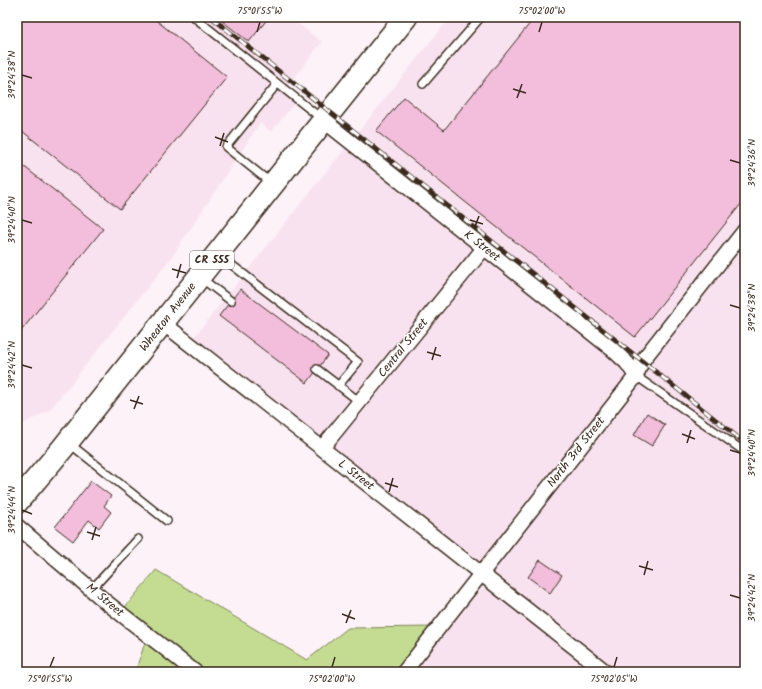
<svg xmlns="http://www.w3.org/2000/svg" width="762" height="689" font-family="Kalam,sans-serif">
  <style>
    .built { fill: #f9e2ef }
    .green { fill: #c4dc92; stroke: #808358 }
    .building { fill: #f2bedb; stroke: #3b2a1e }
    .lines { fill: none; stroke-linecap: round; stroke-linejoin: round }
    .lane-casing { stroke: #3b2a1e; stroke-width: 10 }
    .street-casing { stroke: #3b2a1e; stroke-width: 17 }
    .primary-casing { stroke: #3b2a1e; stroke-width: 25 }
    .lane { stroke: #fff; stroke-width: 7 }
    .street { stroke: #fff; stroke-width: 14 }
    .primary { stroke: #fff; stroke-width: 22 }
    .rail-casing { stroke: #3b2a1e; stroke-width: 4.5 }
    .rail { stroke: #fff; stroke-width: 3; stroke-dasharray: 9; stroke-linecap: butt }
    .ticks { fill: none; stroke: #3b2a1e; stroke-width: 1.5 }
    .labels { text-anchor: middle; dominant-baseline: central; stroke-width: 3; stroke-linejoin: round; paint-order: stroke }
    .shield { fill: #fff; stroke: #766a62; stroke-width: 1 }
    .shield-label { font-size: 11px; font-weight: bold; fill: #3b2a1e }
    .street-label { font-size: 12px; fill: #3b2a1e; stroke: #fff }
    .neatline { fill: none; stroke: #3b2a1e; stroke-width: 1.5 }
    .ticks-label { font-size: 10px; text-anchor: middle; fill: #3b2a1e }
  </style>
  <rect width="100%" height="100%" fill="#fcf2f8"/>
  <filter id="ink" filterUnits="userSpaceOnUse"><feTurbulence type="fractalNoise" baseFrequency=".025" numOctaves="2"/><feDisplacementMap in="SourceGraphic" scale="8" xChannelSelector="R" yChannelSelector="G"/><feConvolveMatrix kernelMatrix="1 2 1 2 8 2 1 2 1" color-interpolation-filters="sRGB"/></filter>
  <g filter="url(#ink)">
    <path class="built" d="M17,17H290L322,42L285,90L297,100L271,132L260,123L171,258L50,410L17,427Z
      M450,17H745V672H396L478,573L191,341Z"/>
    <path class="green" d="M156,570L307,660L348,628L434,627L396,672H135L148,634L121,612Z"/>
    <path class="building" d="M17,17H152L227,77L120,209L17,127Z
      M217,17H269L249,42Z
      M535,17H745V199L635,337L376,131L404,97L444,130Z
      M17,161L103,229L17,336Z
      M240,289L328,355L307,383L219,316Z
      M647,413L665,425L652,446L634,435Z
      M91,481L111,496L104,506L111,512L99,528L89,520L73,541L55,527Z
      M540,560L562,575L550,593L528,577Z"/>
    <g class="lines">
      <defs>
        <path id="lane" d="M194,17L322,119
          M423,84L481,17
          M271,183L226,147L277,84
          M219,255L358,362L338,386
          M201,278L231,301
          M317,369L360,402
          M636,376L745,452
          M70,444L167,521
          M91,590L138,539"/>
        <path id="street" d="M323,120L612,349L627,363L636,376
          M163,323L606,672
          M322,448L484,248
          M17,526L106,602L195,672
          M404,672L636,376L642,361L745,230"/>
        <path id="primary" d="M17,502L62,449L406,17"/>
      </defs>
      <use href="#lane" class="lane-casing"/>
      <use href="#street" class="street-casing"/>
      <use href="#primary" class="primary-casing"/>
      <use href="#lane" class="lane"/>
      <use href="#street" class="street"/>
      <use href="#primary" class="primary"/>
      <defs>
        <path id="rail" d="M211,17L745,443"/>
      </defs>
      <use href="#rail" class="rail-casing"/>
      <use href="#rail" class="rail"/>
    </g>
  </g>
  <path class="ticks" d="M257,32L260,22M539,32L542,22M22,75L32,78M513,89L526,93M517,98L522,84M215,137L228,142M220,146L224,133M730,160L740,163M22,220L32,223M470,220L483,224M474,229L479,216M172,269L186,273M177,278L181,264M730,305L740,308M427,352L441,356M432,360L436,347M22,365L32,368M130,400L143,404M134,409L139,396M682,434L695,439M687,443L691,430M730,450L740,453M385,483L398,487M389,492L393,478M22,510L32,514M87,532L100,536M92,540L96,527M639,566L653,570M644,575L648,561M730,595L740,598M342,614L355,619M346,623L351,610M50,667L54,657M332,667L335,657M614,667L617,657"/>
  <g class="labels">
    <rect class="shield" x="190" y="251" width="44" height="18" rx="3"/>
    <g class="shield-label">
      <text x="212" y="260">CR 555</text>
    </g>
    <g class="street-label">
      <text transform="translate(482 246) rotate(38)">K Street</text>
      <text transform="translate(168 317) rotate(-52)">Wheaton Avenue</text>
      <text transform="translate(403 348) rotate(-51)">Central Street</text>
      <text transform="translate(576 452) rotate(-52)">North 3rd Street</text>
      <text transform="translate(356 475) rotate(38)">L Street</text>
      <text transform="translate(105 600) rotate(40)">M Street</text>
    </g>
  </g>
  <rect width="762" height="689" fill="none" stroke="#fff" stroke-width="44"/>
  <rect x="22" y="22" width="718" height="645" class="neatline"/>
  <g class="ticks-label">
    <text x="260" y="14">75°01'55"W</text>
    <text x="542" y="14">75°02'00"W</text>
    <text transform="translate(11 75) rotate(-90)" y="4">39°24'38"N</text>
    <text transform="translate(751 163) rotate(-90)" y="4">39°24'36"N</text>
    <text transform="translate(11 220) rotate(-90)" y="4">39°24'40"N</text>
    <text transform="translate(751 308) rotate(-90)" y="4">39°24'38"N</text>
    <text transform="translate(11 365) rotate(-90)" y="4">39°24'42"N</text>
    <text transform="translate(751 453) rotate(-90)" y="4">39°24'40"N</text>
    <text transform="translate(11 510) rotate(-90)" y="4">39°24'44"N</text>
    <text transform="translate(751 598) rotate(-90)" y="4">39°24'42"N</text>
    <text x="50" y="682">75°01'55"W</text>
    <text x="332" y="682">75°02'00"W</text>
    <text x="614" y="682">75°02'05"W</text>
  </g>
</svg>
